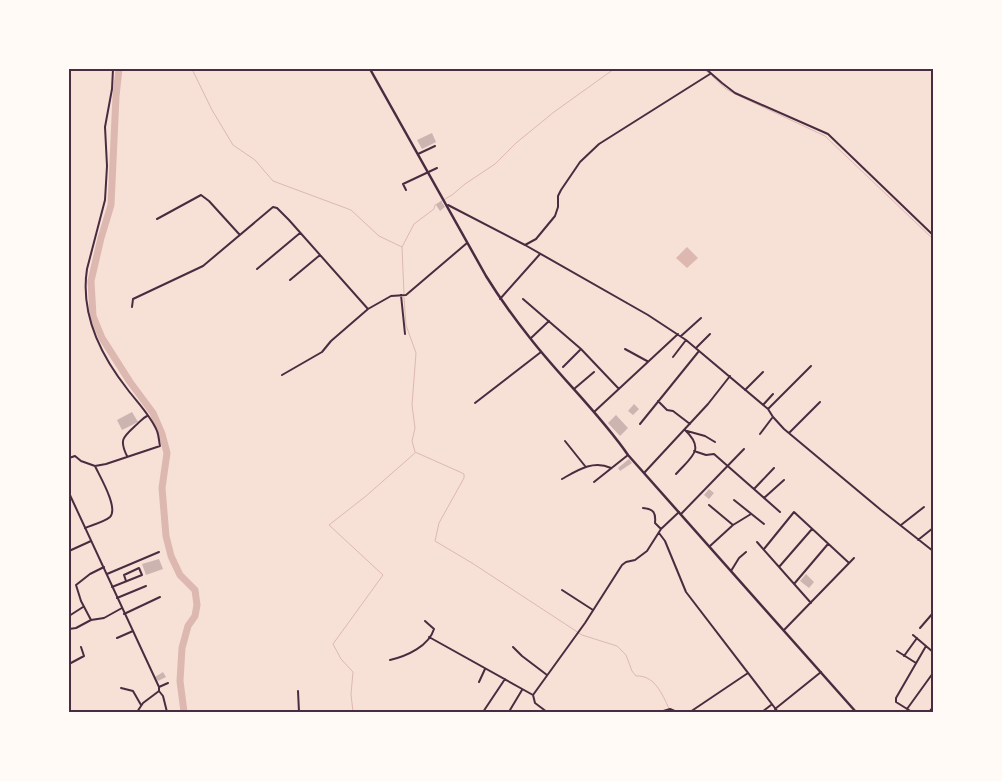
<svg xmlns="http://www.w3.org/2000/svg" width="1002" height="781" font-family="Poppins,sans-serif">
  <style>
    .water { fill: #dcb8b0 }
    .lines { fill: none; stroke-linecap: round; stroke-linejoin: round }
    .stream { stroke: #dcb8b0; stroke-width: 1 }
    .river { stroke: #dcb8b0; stroke-width: 7 }
    .building { fill: #ccb4b1 }
    .minor { stroke: #4a2c40; stroke-width: 2 }
    .tertiary { stroke: #4a2c40; stroke-width: 2 }
    .secondary { stroke: #4a2c40; stroke-width: 2.5 }
    .neatline { fill: none; stroke: #4a2c40; stroke-width: 2 }
  </style>
  <rect width="100%" height="100%" fill="#f7e1d7"/>
  <path class="water" d="M687,247L698,258L687,268L676,258Z"/>
  <g class="lines">
    <path class="stream" d="M192,69L212,110L233,145L255,160L273,181L351,210L379,236L402,247L404,294
      M703,69L709,73
      M712,76L726,89L735,94L825,136L933,239
      M402,247L414,224L434,209L435,205L452,195L465,184L495,164L516,143L554,112L614,69
      M404,297L406,325L416,353L412,405L415,428L412,441L415,452L460,472L464,474V478L439,523L435,541L472,563L582,635L617,646L626,655L632,671L636,676C657,675 663,698 671,712
      M353,712L351,694L353,672L341,659L333,644L383,575L329,525L366,496L415,453"/>
    <path class="river" d="M119,69L116,96L111,205L101,238L91,281L93,316L102,338L130,382L153,413L162,434L167,453L162,488L166,536L171,556L180,575L195,590L197,605L195,616L188,626L182,648L180,681L184,712"/>
  </g>
  <path class="building" d="M432,133L436,142L422,149L417,140Z
    M441,201L445,207L440,211L436,205Z
    M634,404L639,409L633,415L628,411Z
    M132,412L138,422L122,430L117,420Z
    M616,415L628,428L620,436L608,423Z
    M629,459L632,463L620,471L618,468Z
    M709,489L714,493L709,499L704,495Z
    M159,559L163,569L146,575L142,564Z
    M806,574L814,582L809,588L800,581Z
    M163,672L166,677L158,681L155,677Z"/>
  <g class="lines">
    <path class="minor" d="M706,69L722,83L735,93L828,134L933,235
      M418,154L435,146
      M406,190L403,184L437,168
      M448,205L525,245L648,315L686,340L768,409L773,417L784,429L881,510L933,551
      M157,219L201,195L209,201L239,234
      M525,245L536,239L555,216L558,207V196L561,190L580,162L599,144L710,74
      M257,269L300,233
      M290,280L320,255
      M401,295L405,334
      M500,299L540,254
      M523,299L581,349L619,389
      M132,307L133,299L203,266L273,207L277,208L289,220L368,309
      M681,336L701,318
      M531,338L549,321
      M696,348L710,334
      M625,349L647,361
      M673,357L686,340
      M563,367L581,349
      M282,375L322,352L331,341L368,309L391,296L406,295L467,243
      M574,389L594,372
      M745,390L763,372
      M658,401L667,410L673,411L690,424
      M475,403L541,352
      M763,405L773,394
      M768,409L811,366
      M594,412L678,334
      M640,424L699,351
      M687,431L705,436L715,442
      M789,433L820,402
      M760,434L772,418
      M565,441L585,466
      M694,451L706,455L714,454L780,512
      M127,456C119,440 123,437 135,426C140,422 141,419 147,416
      M69,458L75,456L81,461L95,466C99,475 119,508 110,517C104,522 92,525 85,528
      M95,466L106,464L160,446C159,442 159,436 157,431C151,416 138,403 128,390C101,356 80,314 87,269L105,200L107,166L105,127L112,89L113,69
      M644,473L708,404L730,376
      M676,474C691,457 706,450 685,430
      M562,479C578,470 593,460 611,468
      M594,482L628,455
      M754,489L774,468
      M764,498L784,480
      M734,500L764,524
      M709,505L733,525
      M643,508C654,509 656,513 655,523L661,529
      M681,514L744,449
      M901,525L924,507
      M659,533L665,541L686,592L778,712
      M918,540L933,528
      M757,542L811,603
      M710,546L733,525L751,514
      M764,549L794,512L848,562
      M69,551L91,541
      M779,567L812,529
      M731,571L739,558L746,552
      M107,574L159,552
      M794,584L828,544
      M112,587L142,575L139,568L124,575L126,581
      M562,590L593,610
      M117,598L146,586
      M124,614L160,597
      M69,616L83,607
      M91,620L81,601L76,585L90,574L104,567
      M920,628L933,613
      M69,629L76,628L91,620L104,618L122,608
      M784,630L854,558
      M913,635L933,652
      M429,637L533,695L585,623L622,565L626,562L635,560L647,551L661,529L679,512
      M117,638L133,631
      M513,647L522,656L547,675
      M897,651L916,663
      M904,656L917,638
      M390,660C407,656 429,646 434,629L425,621
      M69,664L84,656L81,647
      M479,682L485,669
      M159,687L168,683
      M121,688L133,691L141,705
      M298,691L299,712
      M533,695L535,703L547,712
      M775,709L821,672
      M907,709L933,673
      M510,710L522,690
      M137,712L143,703L159,691
      M483,712L505,679
      M660,712L670,709L677,712
      M690,712L748,673
      M762,712L771,705
      M912,712L896,702V698L926,646
      M929,712L933,707"/>
    <path class="tertiary" d="M69,493L159,687V691L163,696L167,712"/>
    <path class="secondary" d="M370,69L486,276C499,297 514,318 530,338C561,378 599,413 628,455L856,712"/>
  </g>
  <rect width="1002" height="781" fill="none" stroke="#fffaf5" stroke-width="140"/>
  <rect x="70" y="70" width="862" height="641" class="neatline"/>
</svg>
